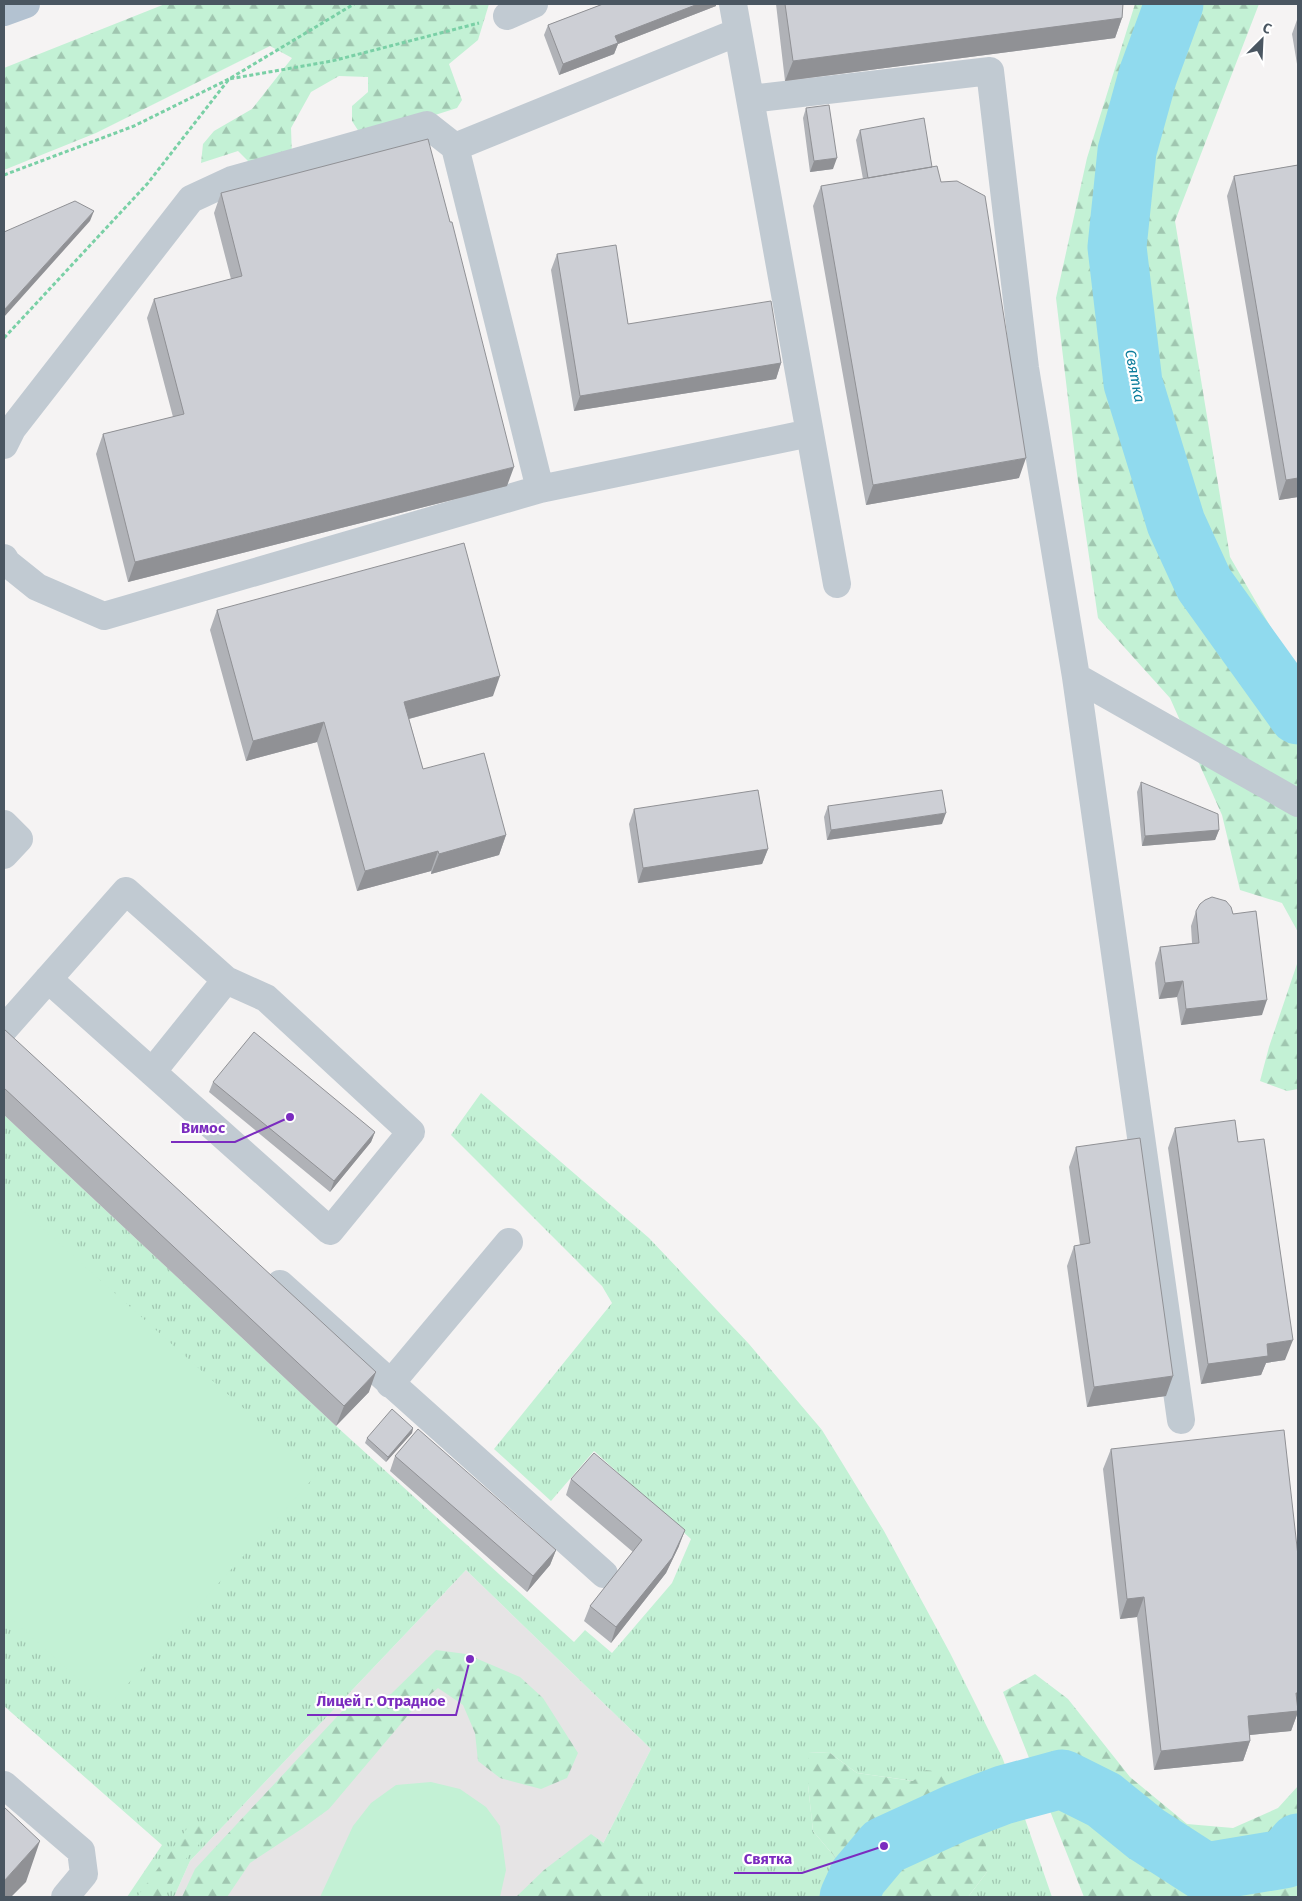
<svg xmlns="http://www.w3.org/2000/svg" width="1302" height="1901" font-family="'Fira Sans',sans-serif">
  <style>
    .education { fill: #e6e4e5 }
    .grass { fill: url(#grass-tufts) }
    .forest { fill: url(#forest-firs) }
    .garden { fill: #c3f1d5 }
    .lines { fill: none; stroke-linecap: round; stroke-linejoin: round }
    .river { stroke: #90daee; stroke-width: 59 }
    .path { stroke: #7ad0a6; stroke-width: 3; stroke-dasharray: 4 2.5; stroke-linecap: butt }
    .minor { stroke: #c1cad2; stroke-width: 28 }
    .major { stroke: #b3c2d1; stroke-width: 28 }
    .wall { fill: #b0b2b7 }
    .shaded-wall { fill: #909195 }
    .building { fill: #cdcfd5; stroke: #909195 }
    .labels { text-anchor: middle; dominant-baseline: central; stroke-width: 4.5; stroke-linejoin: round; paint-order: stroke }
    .water-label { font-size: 15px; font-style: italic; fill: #0c7c9b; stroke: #fff }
    .leader { fill: none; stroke: #7b2cbf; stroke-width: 2 }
    .callout-dot { fill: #7b2cbf; stroke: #fff; stroke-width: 2 }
    .callout-label { font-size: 15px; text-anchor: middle; font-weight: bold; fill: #7b2cbf; stroke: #fff; stroke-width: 4.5; stroke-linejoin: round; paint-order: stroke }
  </style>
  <defs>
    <pattern id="grass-tufts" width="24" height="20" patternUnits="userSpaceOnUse" patternTransform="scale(1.25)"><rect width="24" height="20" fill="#c3f1d5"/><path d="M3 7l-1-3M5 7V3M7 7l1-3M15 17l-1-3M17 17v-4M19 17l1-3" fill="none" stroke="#a0c6b0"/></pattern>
    <pattern id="forest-firs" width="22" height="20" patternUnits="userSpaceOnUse" patternTransform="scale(1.25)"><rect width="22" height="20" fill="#c3f1d5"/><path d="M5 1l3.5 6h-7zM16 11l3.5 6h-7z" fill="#a0c6b0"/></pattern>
  </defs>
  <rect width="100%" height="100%" fill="#f5f3f3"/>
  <path class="education" d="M466,1570L651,1749L576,1897H174L190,1861Z"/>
  <path class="grass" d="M481,1093L649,1238L749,1344L822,1430L884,1531L950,1653L1002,1757L1016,1793L1052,1897H968L987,1872L914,1781L857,1773L830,1753L809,1752L808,1785L813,1831L834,1856L855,1897H576L651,1749L466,1570L190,1861L174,1897H127L162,1845L4,1706V1115L336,1426L574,1642L585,1630L612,1653L672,1583L691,1539L594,1451L551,1501L494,1449L612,1303L602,1286L451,1135Z"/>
  <path class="forest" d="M165,4H489L478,40L449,64L462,100L457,108L363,138L352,121V106L368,92V77L339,76L311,92L291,128L292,157L255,168L238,151L201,163L203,144L214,131L252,109L292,58L270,46L96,133L4,170V68Z
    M1135,4H1259L1175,221L1230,557L1298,674V932L1282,903L1240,890L1222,815L1170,698L1098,618L1077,474L1056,298L1087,158Z
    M1298,961V1089L1287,1091L1260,1081L1269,1047Z
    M436,1650L466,1654L520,1677L543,1698L578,1753L567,1778L541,1789L500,1778L478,1761L475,1733L463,1705L438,1688L415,1707L329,1809L303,1828L250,1863L227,1897H182L195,1869L347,1706L364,1704L391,1694Z
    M1035,1674L1068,1699L1130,1777L1187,1824L1233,1828L1278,1808L1298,1786V1897H1084L1003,1692Z
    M808,1752L830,1753L857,1773L913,1781L926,1770L949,1773L984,1803L987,1872L968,1897H855L834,1856L813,1831L808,1785Z
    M194,1819L209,1833L183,1862L165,1897H137Z
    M591,1834L641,1870L649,1897H516L544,1870Z"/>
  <path class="garden" d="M4,1194L317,1474L108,1706L4,1612Z
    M431,1782L460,1789L486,1807L500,1826L506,1870L500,1897H320L353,1826L371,1803L396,1785Z"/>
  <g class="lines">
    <path class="river" d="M1174,4L1148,75L1127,151L1117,247L1133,383L1176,523L1204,584L1298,715
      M849,1897L858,1877L884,1846L956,1813L1003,1795L1062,1779L1104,1800L1146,1834L1205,1872L1284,1859L1298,1843"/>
    <path class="path" d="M4,175L134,126L229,79L354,4
      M4,338L148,183L229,79L332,61L479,23"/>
    <path class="minor" d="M733,4L837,584
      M507,16L534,4
      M750,99L990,71L1025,368L1076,677L1181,1420
      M4,445L12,429L191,199L232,180L427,125L455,147
      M540,489L455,147L738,32
      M4,558L7,563L37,587L104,616L540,489L810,433
      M1076,677L1298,803
      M4,824L19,839L4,855
      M4,1029L126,891L226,980L266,998L411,1132L330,1231L48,979
      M152,1072L226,980
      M280,1284L604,1574
      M390,1384L509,1242
      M4,1785L81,1851L84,1874L65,1897"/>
    <path class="major" d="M4,12L26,4"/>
  </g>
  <path class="wall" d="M603,4H716V6L618,44L614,54L559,75L544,35L548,25Z
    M776,4H1123L1122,18L1115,38L785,81Z
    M1298,17V70L1292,34Z
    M806,108L833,169L810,172L803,118Z
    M860,130L932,167L1019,478L866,505L813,206L821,186L863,179L856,140Z
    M1298,165V497L1279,500L1227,196L1234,176Z
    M221,193L507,486L128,582L96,454L103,434L173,417L147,318L154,299L231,279L214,213Z
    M557,254L628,324L781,363L776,379L574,411L551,270Z
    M217,610L493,696L409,719L423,769L506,835L499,855L431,874V871L357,891L317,742L246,761L210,630Z
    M1141,782L1219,830L1215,840L1142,846L1137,792Z
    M828,806L942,824L827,840L824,817Z
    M634,809L768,849L762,864L638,883L629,824Z
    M1196,911L1262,1015L1181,1025L1177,997L1159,999L1155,963L1160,947L1192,943L1191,926Z
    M4,1029L369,1392L336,1426L4,1115Z
    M213,1082L375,1132L371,1142L330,1192L209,1092Z
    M1175,1128L1238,1142L1285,1360L1266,1363L1261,1375L1201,1384L1168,1148Z
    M1076,1147L1166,1396L1087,1407L1067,1266L1074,1246L1080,1245L1069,1167Z
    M413,1428L412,1433L386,1462L365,1443L367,1438Z
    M1111,1449L1298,1556V1712L1291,1731L1250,1735V1741L1243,1761L1154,1770L1137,1617L1120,1619L1103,1469Z
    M395,1456L556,1550L550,1565L527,1592L390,1471Z
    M571,1479L679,1546L666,1573L611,1643L584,1621L590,1606L633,1552L566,1495Z"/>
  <path class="shaded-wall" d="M698,4H716V6L618,44L614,54L559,75L563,64L615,36Z
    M1122,18L1115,38L785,81L793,61Z
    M837,158L833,169L810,172L814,161Z
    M94,211L90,221L4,317V310Z
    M781,363L776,379L574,411L580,396Z
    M1026,458L1019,478L866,505L873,485Z
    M514,467L507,486L128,582L135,562Z
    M1298,478V497L1279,500L1286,480Z
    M500,676L493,696L397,722L404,702Z
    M324,722L317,742L246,761L253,741Z
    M946,813L942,824L827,840L831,830Z
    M1219,830L1215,840L1142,846L1145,836Z
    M506,835L499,855L431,874L439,854Z
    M768,849L762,864L638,883L643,868Z
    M438,851L431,871L357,891L365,871Z
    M1183,981L1177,997L1159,999L1165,983Z
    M1267,1000L1262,1015L1181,1025L1186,1009Z
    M375,1132L371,1142L330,1192L334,1181Z
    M1293,1340L1285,1360L1266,1363L1261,1375L1201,1384L1208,1364L1267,1344Z
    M376,1372L369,1392L336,1426L344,1406Z
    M1173,1376L1166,1396L1087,1407L1094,1387Z
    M413,1428L412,1433L386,1462L388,1457Z
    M685,1530L679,1546L666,1573L611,1643L616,1627Z
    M556,1550L550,1565L527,1592L533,1576Z
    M1144,1597L1137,1617L1120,1619L1127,1599Z
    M1296,1693H1298V1712L1291,1731L1240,1736L1248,1716Z
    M1250,1741L1243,1761L1154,1770L1161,1751Z
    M40,1841L26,1882L11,1897H4V1881Z"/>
  <path class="building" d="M603,4H698L615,36L618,43L563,64L548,25Z
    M785,4H1123L1122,18L793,61Z
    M829,105L837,158L814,161L806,108Z
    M924,118L932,167L868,178L860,130Z
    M428,139L450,222H452L514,467L135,562L103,434L184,414L154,299L242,276L221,193Z
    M1298,165V478L1286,480L1234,176Z
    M937,166L941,182L957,181L985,196L1026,458L873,485L821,186Z
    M75,201L94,211L4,310V232Z
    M616,245L628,324L771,301L781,363L580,396L557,254Z
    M464,543L500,676L404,702L423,769L484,753L506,835L439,854L438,851L365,871L324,722L253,741L217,610Z
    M1141,782L1218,814L1219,830L1145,836Z
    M758,790L768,849L643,868L634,809Z
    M942,790L946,813L831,830L828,806Z
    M1212,897L1226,901L1231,907L1233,914L1256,911L1267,1000L1186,1009L1183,981L1165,983L1160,947L1199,943L1196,911L1200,904L1205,900Z
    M4,1029L376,1372L344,1406L4,1088Z
    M254,1032L375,1132L334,1181L213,1082Z
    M1235,1120L1238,1142L1264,1139L1293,1340L1267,1344L1268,1356L1208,1364L1175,1128Z
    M1140,1138L1173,1376L1094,1387L1074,1246L1090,1243L1076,1147Z
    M392,1409L413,1428L388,1457L367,1438Z
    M418,1429L556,1550L533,1576L395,1456Z
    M1284,1430L1298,1556V1693H1296L1298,1711L1248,1716L1250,1741L1161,1751L1144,1597L1127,1599L1111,1449Z
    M594,1453L685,1530L672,1558L616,1627L590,1606L642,1540L571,1479Z
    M4,1807L40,1841L4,1881Z"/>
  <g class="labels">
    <g class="water-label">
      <text transform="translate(1135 376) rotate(79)">Святка</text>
    </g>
  </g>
  <path class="leader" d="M290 1117L235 1142H171M470 1659L456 1715H307M884 1846L802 1873H734"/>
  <g class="callout-dot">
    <circle cx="290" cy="1117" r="5"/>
    <circle cx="470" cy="1659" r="5"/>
    <circle cx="884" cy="1846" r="5"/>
  </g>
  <g class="callout-label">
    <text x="203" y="1133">Вимос</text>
    <text x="381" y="1706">Лицей г. Отрадное</text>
    <text x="768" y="1864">Святка</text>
  </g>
  <rect width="1302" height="1901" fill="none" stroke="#4a5661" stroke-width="10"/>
  <g transform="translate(1262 40) rotate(24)" stroke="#ffffff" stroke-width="4" paint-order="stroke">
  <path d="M0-4L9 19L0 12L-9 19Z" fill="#4a5661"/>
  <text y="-8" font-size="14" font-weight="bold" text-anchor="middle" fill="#4a5661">С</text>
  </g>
</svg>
